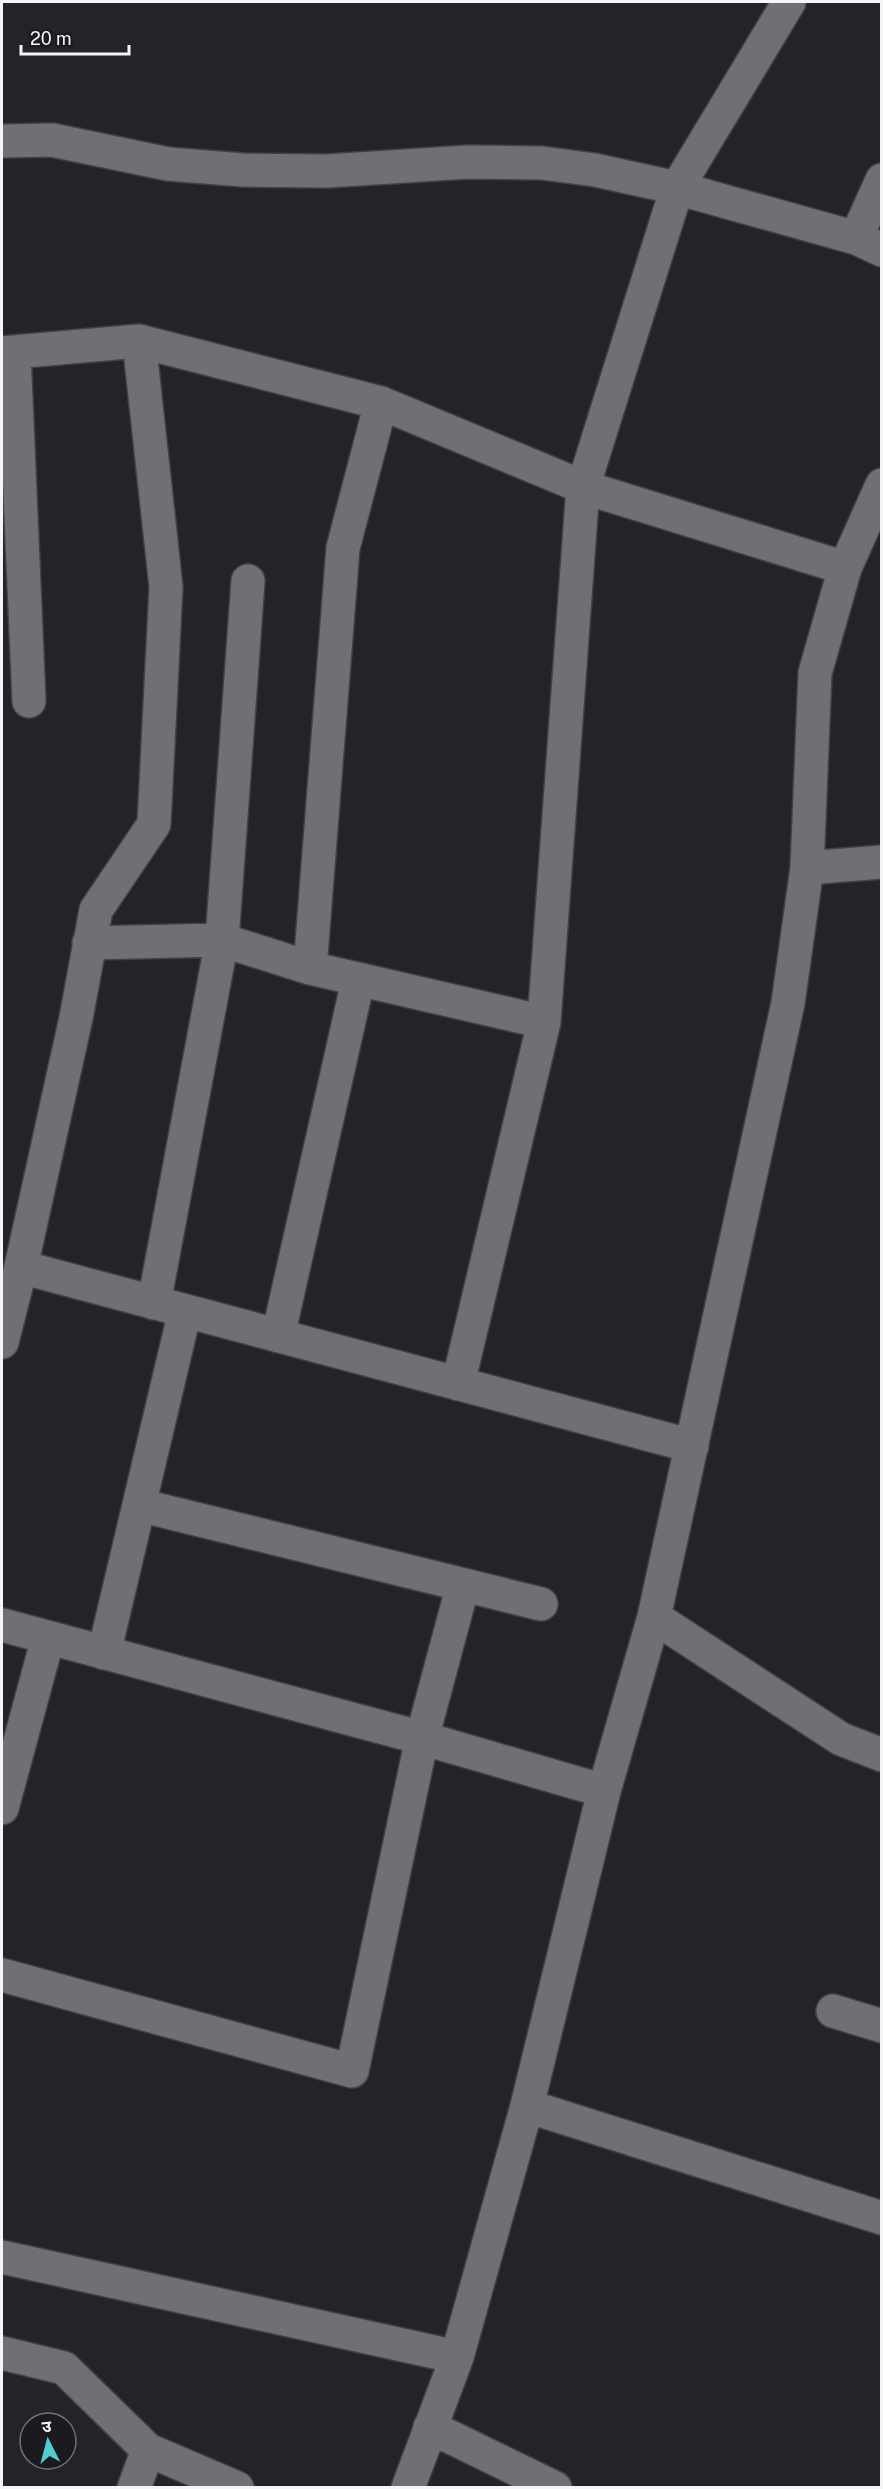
<svg xmlns="http://www.w3.org/2000/svg" width="883" height="2489" font-family="'Public Sans','Noto Sans Devanagari',sans-serif">
  <style>
    .lines { fill: none; stroke-linecap: round; stroke-linejoin: round }
    .minor-casing { stroke: #414044; stroke-width: 36 }
    .minor { stroke: #706f74; stroke-width: 33 }
  </style>
  <rect width="100%" height="100%" fill="#242428"/>
  <g class="lines">
    <defs>
      <path id="minor" d="M2,141L52,140L168,164L243,170L327,171L468,162L542,163L595,170L677,188L856,238L882,250
        M856,238L882,180
        M2,353L139,341L381,403L583,487L677,188L789,2
        M14,353L29,701
        M807,868L882,862
        M89,943L222,940L310,968L544,1022
        M310,968L343,548L381,403
        M21,1267L692,1446
        M154,1303L222,940L248,581
        M278,1336L358,981
        M2,1342L21,1267L76,1018L96,910L154,824L166,587L139,341
        M458,1384L544,1022L583,487L845,568
        M139,1505L541,1604
        M654,1617L841,1739L882,1755
        M2,1625L422,1738L604,1791
        M104,1653L185,1311
        M2,1808L48,1638
        M2,1975L352,2071L422,1738L463,1585
        M833,2011L882,2026
        M527,2106L882,2218
        M2,2257L457,2357
        M2,2353L64,2368L148,2450L237,2488
        M430,2427L555,2488
        M134,2488L148,2450
        M408,2488L457,2357L527,2106L604,1791L654,1617L788,1003L807,868L815,673L845,568L882,485"/>
    </defs>
    <use href="#minor" class="minor-casing"/>
    <use href="#minor" class="minor"/>
  </g>
  <rect width="883" height="2489" fill="none" stroke="#f5f5f7" stroke-width="6"/>
  <g transform="translate(48 2441) rotate(354)"><circle r="28" fill="#1b1a1e" stroke="#727275" stroke-width="1.5"/>
  <path d="M0-4.5L10 22L0 15L-10 22Z" fill="#52cdcf"/>
  <text y="-9" font-size="16" font-weight="bold" text-anchor="middle" fill="#f5f5f7">उ</text>
  </g>
  <path d="M21 45v9h108v-9" fill="none" stroke="#f5f5f7" stroke-width="3"/>
  <text x="30" y="45" font-size="18" fill="#f5f5f7" stroke="#1b1a1e" stroke-width="4.5" paint-order="stroke">20 m</text>
</svg>
